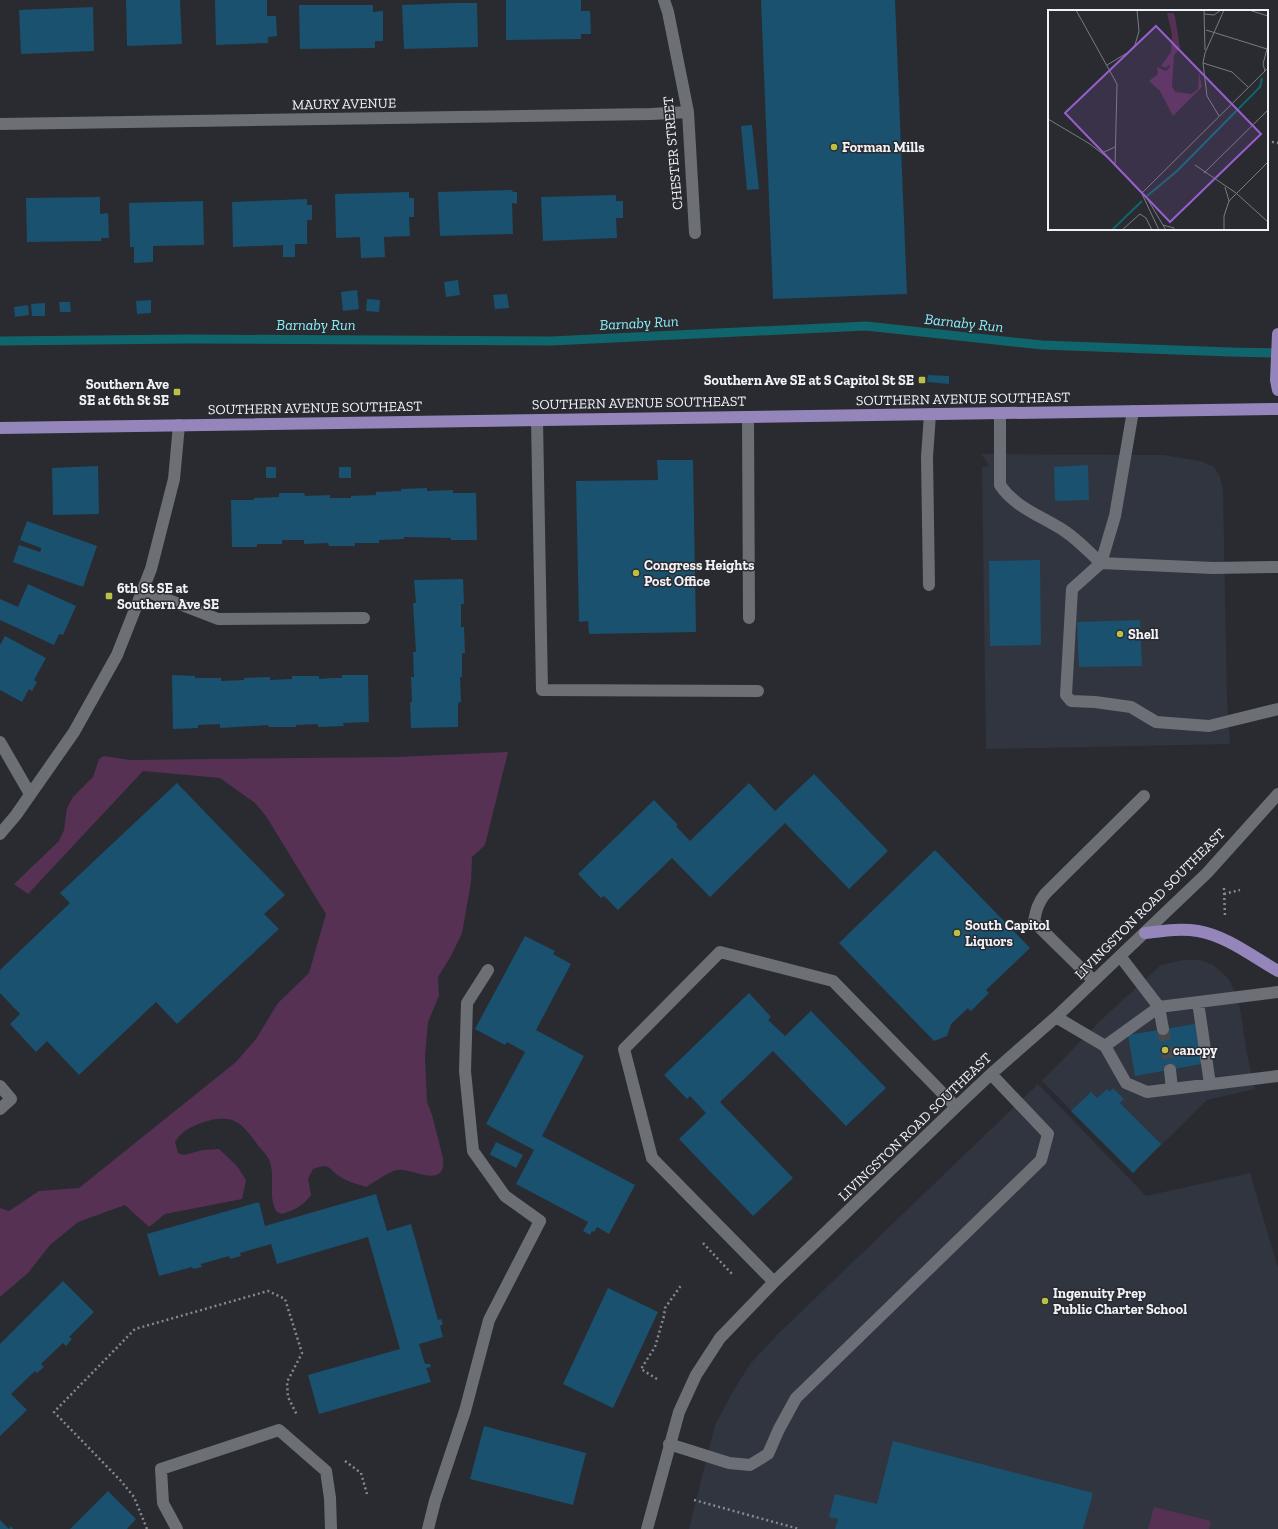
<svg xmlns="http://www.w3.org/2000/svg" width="1278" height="1529" font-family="'Zilla Slab',serif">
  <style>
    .built { fill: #303540 }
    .green { fill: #563154 }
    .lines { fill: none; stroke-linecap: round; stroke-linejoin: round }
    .stream { stroke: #10656d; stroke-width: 9 }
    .building { fill: #19516f }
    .minor-tunnel { stroke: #47494f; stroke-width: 12; stroke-dasharray: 12 6; stroke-linecap: butt }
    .path { stroke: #87898e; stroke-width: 2.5; stroke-dasharray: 2 3; stroke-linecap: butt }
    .minor { stroke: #6c6f75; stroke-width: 12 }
    .major { stroke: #9486ba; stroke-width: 12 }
    .poi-dot { fill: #bcc044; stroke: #292b31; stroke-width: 1.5 }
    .labels { text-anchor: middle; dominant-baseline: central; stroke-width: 3; stroke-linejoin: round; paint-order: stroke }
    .street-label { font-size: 14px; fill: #f0f2f6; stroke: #292b31 }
    .poi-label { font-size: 14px; font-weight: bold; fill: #f0f2f6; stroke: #292b31; text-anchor: start }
    .water-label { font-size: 15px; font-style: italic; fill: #8cedf7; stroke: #292b31 }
    .inset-river { fill: none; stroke: #10656d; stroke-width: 2 }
    .inset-road { fill: none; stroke: #797b80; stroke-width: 1 }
    .view { fill: #985ecd; fill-opacity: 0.15; stroke: #985ecd; stroke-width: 2 }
    .inset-edge { fill: none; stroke: #f0f2f6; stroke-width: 2 }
  </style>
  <rect width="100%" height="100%" fill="#292b31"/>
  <path class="built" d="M981,454L1164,455L1200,461L1214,467L1220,476L1223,491L1227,699L1230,744L986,749L982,467H987L989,465Z
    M1183,960H1200L1213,965L1229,979L1236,995L1240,1008L1247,1054L1255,1089L1207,1100L1133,1173L1042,1081L1099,1022L1161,965Z
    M1038,1084L1146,1196L1250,1173L1278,1268V1529H689L715,1425L731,1395L750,1364L778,1334Z"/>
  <path class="green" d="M508,752L485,845L472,857L471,882L462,933L451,956L438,977L439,996L428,1022L425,1056L427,1102L432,1115L443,1158C447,1191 411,1167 397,1170C390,1171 373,1183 366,1187C358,1184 349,1182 342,1178C328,1170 332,1162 313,1169L308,1179L311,1195C303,1206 294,1210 282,1214L277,1212C266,1196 278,1173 267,1156C264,1152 260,1148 257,1144C240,1120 231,1113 201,1123C189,1128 182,1131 175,1142L178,1153L184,1155L203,1150L219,1149L237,1166L246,1180L242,1199L165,1214L149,1227L125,1205L78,1222L50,1245L28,1273L0,1297V1208L9,1211L39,1191L79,1188L236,1062L256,1039L278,1003L309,973L326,914L266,816L255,803L220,778L143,771L28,894L14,884L59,841L64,830L67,808L73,797L93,777L99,759L104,756L130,760L397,757Z
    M1154,1507L1211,1521L1209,1529H1148Z"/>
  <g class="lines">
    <path class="stream" d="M0,341L188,339L551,341L866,326L1042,345L1230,352L1278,353"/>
  </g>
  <path class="building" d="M126,0H180L182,44L127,46Z
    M215,0H267V16H276L277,36L268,37V43L216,45Z
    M506,0H581V11H590L591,34H581V39L506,40Z
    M761,0H895L907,294L773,299Z
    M453,3H477L478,47L404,49L402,5Z
    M299,5H373V12L383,11V41H375V48L300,49Z
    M93,7L94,51L21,54L19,10Z
    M752,125L759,189L747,190L741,126Z
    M512,190L513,192H517V204L512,203L513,234L440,236L438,192Z
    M409,192V198H414V217H409L410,236L384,237L385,257L361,258L360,237L336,238L335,194Z
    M616,195V201H623V218H616L617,238L543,241L541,197Z
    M100,197V214L108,213L109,238H101V241L27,242L26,198Z
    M307,199V205H312V220H307V244H295V257H283V245L233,247L232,202Z
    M203,201L204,245L153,246V262L134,263V247H130L129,203Z
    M458,280L460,295L446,297L444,282Z
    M357,290L359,309L343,311L341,292Z
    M507,294L509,308L495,309L493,295Z
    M367,299L380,300L379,312L366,311Z
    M151,300V313L137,314L136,301Z
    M59,302H70L71,312H60Z
    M45,303V316H32L31,304Z
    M28,305L29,315L15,317L14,307Z
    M928,375L949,376V384L927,382Z
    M657,460H693L696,632L589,634L588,621L579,622L576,481L658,480Z
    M1088,465L1089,500L1055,501L1054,467Z
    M98,466L99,514L53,515L52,468Z
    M266,467H276V478H266Z
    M339,467H351V478H339Z
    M427,488V491L453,490V493H476L477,540H451V538L404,537V539L379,540V543H355V546H329L328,543L304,544V540H282V544H257V547H232L231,500H254V498L279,497V493H304L305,496L330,495V498H351V496L376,495V492L401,491V489Z
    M27,521L97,546L83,587L13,562L19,545L40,552L41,550V548L20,540Z
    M1040,560L1041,645L990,646L989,561Z
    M463,579L464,604H461V627H464L465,653H462V677H460L461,702L458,703V727L411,728L410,702H412L411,677H414L413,652H416L413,603H416L414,580Z
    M28,584L76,606L63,635L59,634L54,645L0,620V599L18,607Z
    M1140,620L1142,666L1079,667L1077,622Z
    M5,636L46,658L34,680L37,682L32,691L29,689L22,702L0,690V645Z
    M172,675L195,676V678H221V681L244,680V678L270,677V680L292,679V676H319V679L331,678H342V675H368L369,722L343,723L344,726L318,727V724L296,725V727H269L268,725L220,728V724L198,725V728L173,729Z
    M814,774L888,851L849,889L785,823L710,897L672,858L618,910L604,896L601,898L578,874L654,800L678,825L676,826L690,841L749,783L775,811Z
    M177,783L285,895L264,914L279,929L177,1024L156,1002L79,1075L47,1041L36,1052L10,1024L20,1014L0,993V970L70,903L60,893Z
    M935,850L1030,948L986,990L989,993L972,1010L970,1011L968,1008L951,1024L947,1036L934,1041L839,943Z
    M525,936L555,951L553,954L571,964L536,1030L584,1056L542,1136L635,1185L609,1234L597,1227L594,1232L592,1231L590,1235L583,1231L588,1222L516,1184L534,1150L486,1124L525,1052L507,1042L505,1045L475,1029Z
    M749,993L771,1017L768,1020L785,1036L811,1011L886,1088L846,1126L773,1051L720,1102L793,1178L753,1216L679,1139L706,1113L690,1096L687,1099L664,1075Z
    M1195,1024L1202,1064L1135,1076L1128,1035Z
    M1113,1088L1124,1099L1120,1103L1161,1144L1133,1173L1071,1111L1091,1092L1097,1098L1107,1089L1110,1092Z
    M496,1142L523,1155L516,1168L491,1155L490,1154Z
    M376,1194L387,1231L411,1224L438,1320L441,1319L443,1324L440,1326L443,1337L419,1344L425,1364H430L431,1367L426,1368L431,1382L319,1414L308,1375L400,1349L368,1237L277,1264L271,1244L240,1253L241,1256L230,1259L229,1256L201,1264L202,1267L193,1269L192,1267L159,1276L147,1234L259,1202L265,1226Z
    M63,1281L94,1312L69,1337L72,1339L66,1346L63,1343L41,1364L44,1367L37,1373L35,1371L11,1394L27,1410L0,1436V1344Z
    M608,1288L658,1312L613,1408L563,1384Z
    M484,1426L586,1453L573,1505L470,1479Z
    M893,1441L1093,1493L1083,1529H835L838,1519L829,1517L835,1494L877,1504Z
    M108,1491L136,1519L127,1529H70Z
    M0,1520L9,1529L11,1526L13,1529H0Z"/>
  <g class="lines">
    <path class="minor-tunnel" d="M1163,1029L1170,1070"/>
    <path class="path" d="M1267,141L1278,143
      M1224,888L1225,917
      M1224,894L1240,890
      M703,1243L733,1275
      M657,1379L641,1369L655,1347L664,1316L665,1308L682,1284
      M345,1461L361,1473L367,1494
      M694,1500L799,1529
      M147,1529L134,1497L121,1481L54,1412L135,1329L268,1291L285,1299L302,1353L287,1382L288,1397L297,1415"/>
    <path class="minor" d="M664,0L668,12L688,112L695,233
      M0,124L651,114L688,112
      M1133,411L1115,516L1101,563L1213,568L1278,567
      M1000,413V485C1015,508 1044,517 1066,532C1079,541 1090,553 1101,563L1072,589L1066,695L1071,701L1095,702L1131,707L1156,722L1209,726L1278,709
      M748,417L749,618
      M537,420L542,690L758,691
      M929,585L927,457L930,414
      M143,590L218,619L364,618
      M0,742L30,794
      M0,834L16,815L74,732L117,655L151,569L174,479L179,425
      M1120,956L1159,1007L1278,992
      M1094,981L1034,922C1036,910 1038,903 1045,894L1144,796
      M1198,1002L1210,1084
      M1056,1017L1105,1046L1126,1083L1147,1092L1278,1076
      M1105,1046L1159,1007L1163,1029
      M1170,1070L1172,1089
      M0,1086L11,1099L0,1109
      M774,1282L652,1158L624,1049L720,952L833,981L956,1107
      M669,1444L729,1463L750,1465L768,1454L779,1429L796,1398L1041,1160L1048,1134L991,1074
      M177,1529L163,1503L161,1469L279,1430L326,1471L330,1498L331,1529
      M428,1529L435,1501L465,1411L489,1320L540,1221L505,1196L473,1151L465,1071L467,1003L488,970
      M647,1529L679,1412L696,1375L720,1338L774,1282L956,1107L991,1074L1056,1017L1207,873L1278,794"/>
    <path class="major" d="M1278,334L1276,380L1278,390
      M0,428L1278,409
      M1145,933C1162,931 1180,928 1198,931C1227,936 1253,957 1278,971"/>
  </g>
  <g class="poi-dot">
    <circle cx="834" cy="147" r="4"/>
    <rect x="918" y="376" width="8" height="8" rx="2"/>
    <rect x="173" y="388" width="8" height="8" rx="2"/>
    <circle cx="636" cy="573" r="4"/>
    <rect x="105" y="592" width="8" height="8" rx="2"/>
    <circle cx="1120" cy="634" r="4"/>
    <circle cx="957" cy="933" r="4"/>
    <circle cx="1165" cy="1050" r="4"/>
    <circle cx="1045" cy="1301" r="4"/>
  </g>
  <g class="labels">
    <g class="street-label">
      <text transform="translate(344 104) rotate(-1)">MAURY AVENUE</text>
      <text transform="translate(673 153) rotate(-95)">CHESTER STREET</text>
      <text transform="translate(963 399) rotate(-1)">SOUTHERN AVENUE SOUTHEAST</text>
      <text transform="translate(639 403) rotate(-1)">SOUTHERN AVENUE SOUTHEAST</text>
      <text transform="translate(315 408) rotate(-1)">SOUTHERN AVENUE SOUTHEAST</text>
      <text transform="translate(1150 904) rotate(-45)">LIVINGSTON ROAD SOUTHEAST</text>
      <text transform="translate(915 1127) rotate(-44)">LIVINGSTON ROAD SOUTHEAST</text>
    </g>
    <g class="poi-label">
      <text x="842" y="147">Forman Mills</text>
      <text x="914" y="380" text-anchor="end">Southern Ave SE at S Capitol St SE</text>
      <text x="169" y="384" text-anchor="end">Southern Ave<tspan x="169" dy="16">SE at 6th St SE</tspan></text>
      <text x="644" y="565">Congress Heights<tspan x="644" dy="16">Post Office</tspan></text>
      <text x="117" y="588">6th St SE at<tspan x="117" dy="16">Southern Ave SE</tspan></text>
      <text x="1128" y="634">Shell</text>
      <text x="965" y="925">South Capitol<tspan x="965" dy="16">Liquors</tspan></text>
      <text x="1173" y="1050">canopy</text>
      <text x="1053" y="1293">Ingenuity Prep<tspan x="1053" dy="16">Public Charter School</tspan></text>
    </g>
    <g class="water-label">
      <text transform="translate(639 323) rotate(-3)">Barnaby Run</text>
      <text transform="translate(964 323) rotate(6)">Barnaby Run</text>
      <text x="316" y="325">Barnaby Run</text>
    </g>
  </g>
  <g transform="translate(1048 10)">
    <rect width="220" height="220" fill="#292b31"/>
    <path d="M119,3H125L127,6L132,38L126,45L124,76L127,82L144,84L150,79L151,62L154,77L125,106L112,81L101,71L110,64L109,57L118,61L122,57L121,55L118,58L113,56L123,42L124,24Z" fill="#563154"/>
    <path class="inset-river" d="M99,186L129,161L212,77L214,68M64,220L94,191"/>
    <path class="inset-road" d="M28,0L69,74L67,156M156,0L157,40M201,0L220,6M156,4L166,5L173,0M158,20L219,39M155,53L184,62L200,77M59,55L79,43L87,35L91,21L89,0M217,61L215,54L220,35M171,106L159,86L155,53L157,43L176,0M0,109L42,134L60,148L100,190L118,220M54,143L67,137M147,155L188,183L220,212M156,163L220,100M177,177L181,191M94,183L220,58M94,184L111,220M115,215L126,218L125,220M74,220L92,204L98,208L104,220M176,220V206L181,191L220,152"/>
    <path class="view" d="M108,16L213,124L122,212L17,103Z"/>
    <rect width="220" height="220" class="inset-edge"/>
  </g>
</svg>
